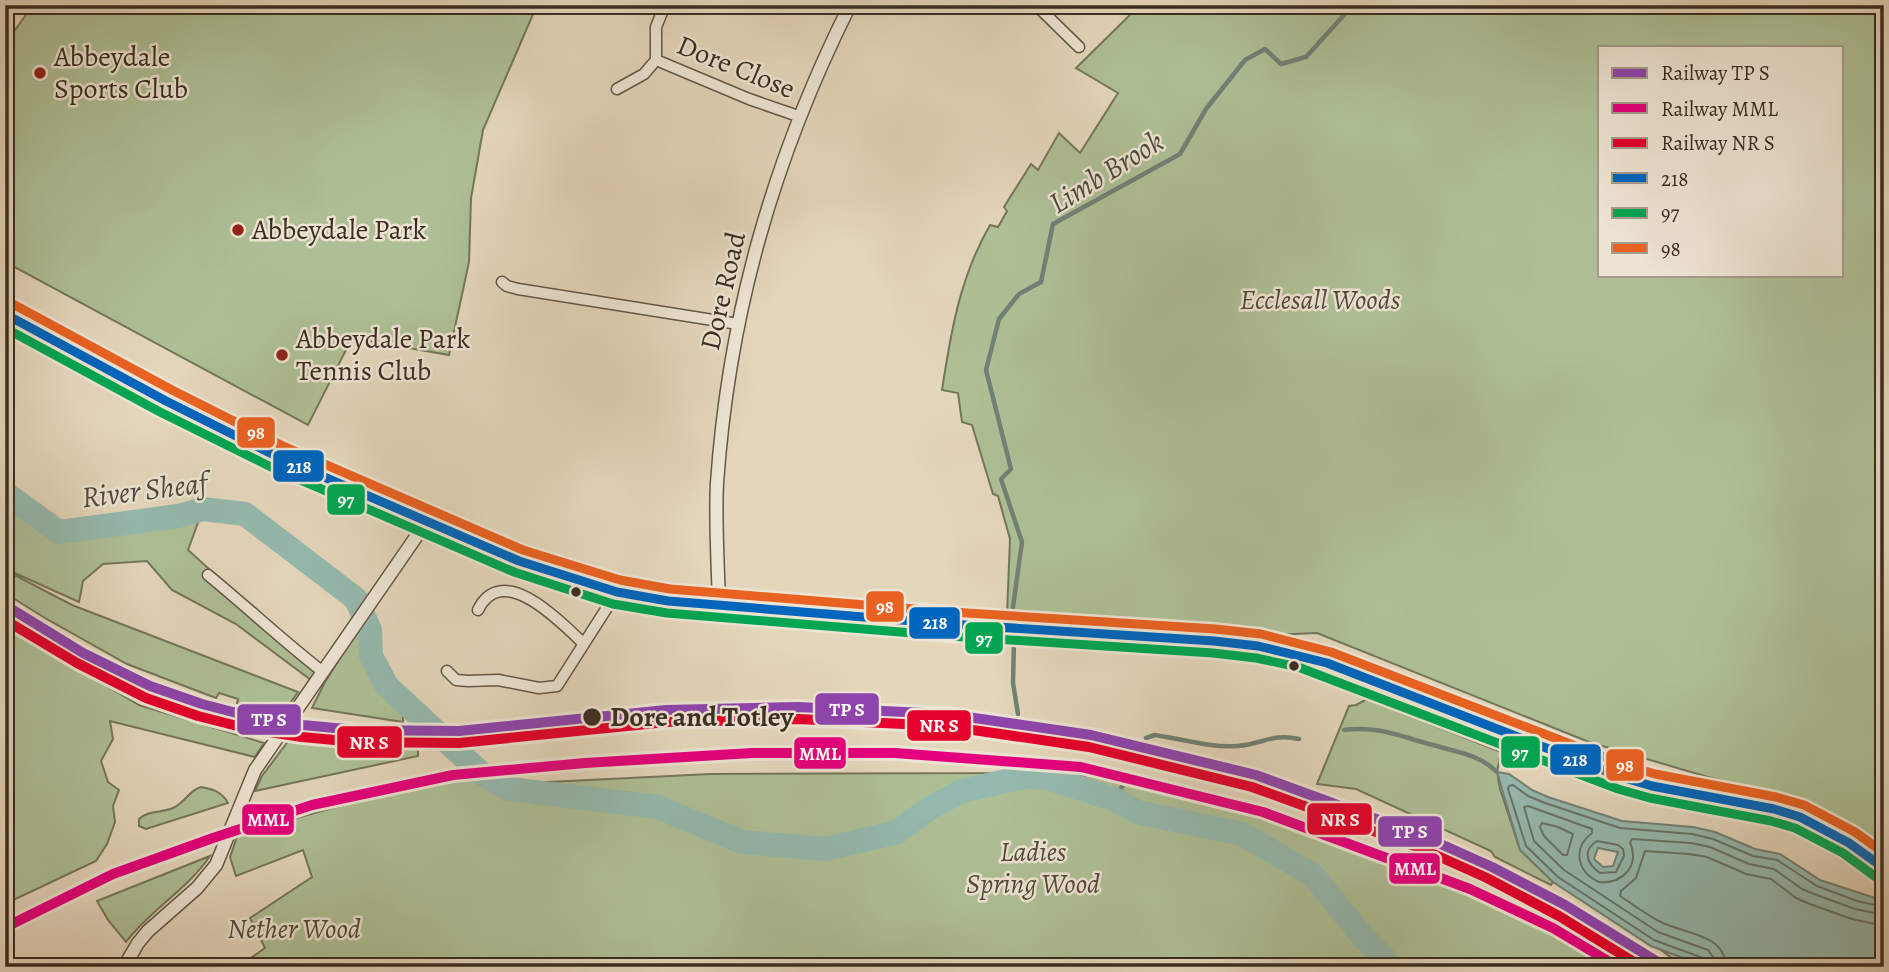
<svg xmlns="http://www.w3.org/2000/svg" width="1889" height="972" font-family="Alegreya,serif">
  <style>
    .green { fill: #aebf96; stroke: #74765c; stroke-width: 2; fill-rule: evenodd }
    .water { fill: #95b9ae; stroke: #718176; stroke-width: 2; fill-rule: evenodd }
    .lines { fill: none; stroke-linecap: round; stroke-linejoin: round }
    .shore { stroke: #687368; stroke-width: 2 }
    .stream { stroke: #718176; stroke-width: 4.5 }
    .river { stroke: #95b9ae; stroke-width: 24 }
    .minor-casing { stroke: #645748; stroke-width: 13 }
    .tertiary-casing { stroke: #645748; stroke-width: 15 }
    .primary-casing { stroke: #3a2d22; stroke-width: 18 }
    .minor { stroke: #ede4d3; stroke-width: 10 }
    .tertiary { stroke: #ede4d3; stroke-width: 12 }
    .primary { stroke: #e4d6bb; stroke-width: 16 }
    .bus-1-casing { stroke: #ede4d3; stroke-width: 14 }
    .bus-2-casing { stroke: #ede4d3; stroke-width: 14 }
    .bus-3-casing { stroke: #ede4d3; stroke-width: 14 }
    .bus-1 { stroke: #0065bd; stroke-width: 9 }
    .bus-2 { stroke: #00a651; stroke-width: 9 }
    .bus-3 { stroke: #e96222; stroke-width: 9 }
    .rail-1-casing { stroke: #ede4d3; stroke-width: 16 }
    .rail-2-casing { stroke: #ede4d3; stroke-width: 16 }
    .rail-3-casing { stroke: #ede4d3; stroke-width: 16 }
    .rail-1 { stroke: #8e44ad; stroke-width: 10 }
    .rail-2 { stroke: #e5007d; stroke-width: 10 }
    .rail-3 { stroke: #e4002b; stroke-width: 10 }
    .poi-dot { fill: #8f2418; stroke: #ede4d3; stroke-width: 2.5 }
    .bus-dot { fill: #3a2d22; stroke: #ede4d3; stroke-width: 2.5 }
    .labels { text-anchor: middle; dominant-baseline: central; stroke-width: 5; stroke-linejoin: round; paint-order: stroke }
    .poi-label { font-size: 28px; fill: #3a2d22; stroke: #ede4d3; text-anchor: start }
    .street-label { font-size: 28px; fill: #3a2d22; stroke: #ede4d3 }
    .park-label { font-size: 28px; font-style: italic; fill: #514a39; stroke: #ede4d3 }
    .stop-label { font-size: 28px; font-weight: bold; fill: #3a2d22; stroke: #ede4d3; text-anchor: start }
    .water-label { font-size: 30px; font-style: italic; fill: #4c493e; stroke: #ede4d3 }
    .line-badge { stroke: #ede4d3; stroke-width: 2.5 }
    .badge-label { font-size: 19px; text-anchor: middle; font-weight: bold; fill: #fff }
  </style>
  <rect width="100%" height="100%" fill="#e4d6bb"/>
  <filter id="stains"><feTurbulence type="fractalNoise" baseFrequency=".00286" numOctaves="4"/><feColorMatrix values="0 0 0 0 .2 0 0 0 0 .09 0 0 0 0 .02 0 0 0 .5 -.17"/></filter>
  <radialGradient id="worn" r=".72"><stop offset=".6" stop-color="#630" stop-opacity="0"/><stop offset="1" stop-color="#630" stop-opacity=".3"/></radialGradient>
  <path class="green" d="M33,5H537L483,130L471,198L469,262L449,355L352,338L308,425L5,262V167L12,157L5,152V44Z
    M1140,5H1884V851L1824,814L1790,798L1708,777L1589,742L1317,633L1269,635L1134,621L1007,615L1010,539L998,496L993,494L972,425L962,422L958,393L942,390C951,331 960,277 990,225L998,227L1007,211L1004,207L1031,164L1038,170L1059,133L1080,153L1118,93L1076,68ZM1600,47H1842V275H1600Z
    M5,493L59,532L178,516L203,509L188,550L323,672L315,683L236,624L172,590L147,561L103,564L83,581L79,602L17,574L5,566Z
    M5,570L72,605L298,692L282,715L237,703L238,699L219,693L216,698L127,664L45,618L5,593Z
    M361,625L370,630C371,663 378,678 403,701V722L312,708L325,682Z
    M5,626L139,705L264,743L255,757L110,721L113,739L101,761L108,782L119,790L113,806L115,822L107,844L96,861L5,904Z
    M1367,699L1501,752L1497,772L1500,789L1520,850L1553,882L1551,885L1495,857L1491,851L1356,789L1317,784L1349,706L1356,705Z
    M292,736L322,742L418,744V756L255,791L262,776Z
    M1027,768L1077,774L1145,788L1284,825L1497,905L1558,930L1620,967H238L265,948L250,918L312,877L303,850L236,876L230,857L238,834L362,800L471,777L527,783L711,774L998,773Z
    M201,787C213,789 222,792 228,803L146,829L139,826V819C149,810 161,813 173,808C185,803 189,790 201,787Z
    M210,856C187,890 150,910 126,942L108,920L97,901Z
    M1660,949L1708,967H1683Z"/>
  <path class="water" d="M1497,772L1509,774L1532,790L1548,797L1622,821L1693,827L1715,832L1755,849L1780,854L1820,880L1881,900L1884,902V967H1708L1651,946L1553,882L1520,850ZM1598,848L1618,852L1613,866L1603,867L1594,859Z"/>
  <g class="lines">
    <path class="shore" d="M1542,823L1558,827L1573,834L1567,855H1563L1544,836L1540,827Z
      M1597,841L1618,845L1623,849L1624,856L1616,872L1600,873C1588,865 1581,851 1597,841Z
      M1707,967L1703,958L1654,940L1558,877L1526,846L1508,789L1509,786L1513,785L1528,796L1545,803L1620,828L1692,834L1713,839L1753,856L1777,860L1817,886L1857,901L1884,907
      M1716,967L1714,958L1708,950L1658,932L1564,870L1534,841L1524,807L1528,806L1592,829V833C1572,848 1577,872 1599,882C1623,884 1640,866 1630,842L1632,839L1691,843L1710,847L1749,864L1774,869L1802,889L1814,894L1855,909L1884,915
      M1726,967C1725,934 1686,934 1663,923C1648,916 1634,905 1620,896L1621,891L1636,878L1645,851L1689,854L1707,857L1746,874L1771,879L1796,898L1810,904L1852,919L1884,926"/>
    <path class="stream" d="M1012,614L1022,542L1001,479L1011,469L986,370L999,319L1019,294L1041,282L1053,224L1180,154L1206,109L1245,60L1265,49L1281,64L1306,57L1353,5
      M1014,640L1013,683L1018,714
      M1344,730C1380,726 1399,736 1433,745C1456,752 1479,754 1497,772
      M1146,738L1155,735C1181,739 1211,748 1238,746C1263,744 1272,733 1299,739
      M1026,761L1028,776
      M1116,800L1124,782"/>
    <path class="river" d="M5,493L59,532L178,516L203,509L245,514L356,599L370,630L371,656L387,686L483,775L509,789L658,807L742,842L826,849L897,832L930,808L962,791L1028,776L1048,778L1116,800L1137,812L1242,834L1313,875L1363,937L1384,958L1385,967"/>
    <defs>
      <path id="minor" d="M1036,5L1079,47
        M656,60L749,99L798,116
        M617,89L644,74L656,60V27L665,5
        M502,282L507,286L518,289L738,324
        M208,575C247,607 283,641 323,672
        M478,610C502,560 561,622 584,644
        M447,671L456,680L468,681L498,680L539,688L557,686L617,592"/>
      <path id="tertiary" d="M719,605C718,564 715,523 717,483C729,312 774,157 850,5
        M124,967L138,943L148,931L197,888L216,865L255,770L427,521"/>
      <path id="primary" d="M5,314L166,401L280,458L383,504L449,530L519,561L617,592L668,601L950,624L1214,641L1258,646L1301,655L1327,663L1621,777L1652,786L1774,809L1800,817L1849,843L1884,868"/>
    </defs>
    <use href="#minor" class="minor-casing"/>
    <use href="#tertiary" class="tertiary-casing"/>
    <use href="#primary" class="primary-casing"/>
    <use href="#minor" class="minor"/>
    <use href="#tertiary" class="tertiary"/>
    <use href="#primary" class="primary"/>
    <defs>
      <path id="bus-1" d="M5,314L166,401L280,458L519,561L617,592L668,601L950,624L1214,641L1258,646L1327,663L1621,777L1652,786L1774,809L1800,817L1849,843L1884,868"/>
      <path id="bus-2" d="M5,328L160,412L275,469L514,572L613,604L667,613L949,636L1213,653L1256,658L1298,667L1618,789L1650,798L1771,821L1795,828L1843,853L1877,878"/>
      <path id="bus-3" d="M11,303L172,390L285,447L523,550L620,580L670,589L951,612L1215,629L1261,634L1331,652L1625,765L1655,774L1776,797L1804,805L1855,832L1884,853"/>
    </defs>
    <use href="#bus-1" class="bus-1-casing"/>
    <use href="#bus-2" class="bus-2-casing"/>
    <use href="#bus-3" class="bus-3-casing"/>
    <use href="#bus-1" class="bus-1"/>
    <use href="#bus-2" class="bus-2"/>
    <use href="#bus-3" class="bus-3"/>
    <defs>
      <path id="rail-1" d="M5,605L83,653L150,686L202,704L252,717L303,725L356,730L459,731L666,710L798,707L947,714L1091,735L1256,775L1425,837L1492,867L1565,905L1666,967"/>
      <path id="rail-2" d="M10,925L113,874L213,838L312,805L453,775L585,763L752,753H895L1081,767L1263,812L1470,889L1553,928L1618,967"/>
      <path id="rail-3" d="M5,620L77,663L146,698L198,716L249,729L302,737L356,742L459,743L667,722L798,719L946,726L1089,747L1252,787L1420,848L1487,878L1559,916L1642,967"/>
    </defs>
    <use href="#rail-1" class="rail-1-casing"/>
    <use href="#rail-2" class="rail-2-casing"/>
    <use href="#rail-3" class="rail-3-casing"/>
    <use href="#rail-1" class="rail-1"/>
    <use href="#rail-2" class="rail-2"/>
    <use href="#rail-3" class="rail-3"/>
  </g>
  <g class="poi-dot">
    <circle cx="40" cy="73" r="7"/>
    <circle cx="238" cy="230" r="7"/>
    <circle cx="282" cy="355" r="7"/>
  </g>
  <g class="bus-dot">
    <circle cx="576" cy="592" r="6"/>
    <circle cx="1294" cy="666" r="6"/>
    <circle cx="592" cy="717" r="10"/>
  </g>
  <g class="labels">
    <g class="poi-label">
      <text x="54" y="57">Abbeydale<tspan x="54" dy="32">Sports Club</tspan></text>
      <text x="252" y="230">Abbeydale Park</text>
      <text x="296" y="339">Abbeydale Park<tspan x="296" dy="32">Tennis Club</tspan></text>
    </g>
    <g class="street-label">
      <text transform="translate(736 67) rotate(22)">Dore Close</text>
      <text transform="translate(723 291) rotate(-77)">Dore Road</text>
    </g>
    <g class="park-label">
      <text x="1320" y="300">Ecclesall Woods</text>
      <text x="1033" y="852">Ladies<tspan x="1033" dy="32">Spring Wood</tspan></text>
      <text x="294" y="929">Nether Wood</text>
    </g>
    <g class="stop-label">
      <text x="610" y="717">Dore and Totley</text>
    </g>
    <g class="water-label">
      <text transform="translate(1106 172) rotate(-32)">Limb Brook</text>
      <text transform="translate(144 490) rotate(-7)">River Sheaf</text>
    </g>
  </g>
  <g class="line-badge">
    <rect x="236" y="416" width="40" height="33" rx="7" fill="#e96222"/>
    <rect x="272" y="449" width="53" height="34" rx="7" fill="#0065bd"/>
    <rect x="326" y="483" width="40" height="33" rx="7" fill="#00a651"/>
    <rect x="865" y="590" width="40" height="33" rx="7" fill="#e96222"/>
    <rect x="908" y="606" width="53" height="34" rx="7" fill="#0065bd"/>
    <rect x="964" y="621" width="40" height="34" rx="7" fill="#00a651"/>
    <rect x="814" y="692" width="66" height="34" rx="7" fill="#8e44ad"/>
    <rect x="236" y="703" width="66" height="33" rx="7" fill="#8e44ad"/>
    <rect x="906" y="709" width="66" height="33" rx="7" fill="#e4002b"/>
    <rect x="336" y="725" width="67" height="34" rx="7" fill="#e4002b"/>
    <rect x="1500" y="735" width="41" height="34" rx="7" fill="#00a651"/>
    <rect x="793" y="736" width="54" height="34" rx="7" fill="#e5007d"/>
    <rect x="1549" y="743" width="53" height="33" rx="7" fill="#0065bd"/>
    <rect x="1605" y="748" width="40" height="34" rx="7" fill="#e96222"/>
    <rect x="1306" y="802" width="67" height="34" rx="7" fill="#e4002b"/>
    <rect x="241" y="803" width="54" height="33" rx="7" fill="#e5007d"/>
    <rect x="1377" y="815" width="66" height="33" rx="7" fill="#8e44ad"/>
    <rect x="1388" y="852" width="53" height="33" rx="7" fill="#e5007d"/>
  </g>
  <g class="badge-label">
    <text x="256" y="439">98</text>
    <text x="299" y="473">218</text>
    <text x="346" y="506">97</text>
    <text x="885" y="613">98</text>
    <text x="935" y="629">218</text>
    <text x="984" y="645">97</text>
    <text x="847" y="716">TP S</text>
    <text x="269" y="726">TP S</text>
    <text x="939" y="732">NR S</text>
    <text x="369" y="749">NR S</text>
    <text x="1520" y="759">97</text>
    <text x="820" y="760">MML</text>
    <text x="1575" y="766">218</text>
    <text x="1625" y="772">98</text>
    <text x="1340" y="826">NR S</text>
    <text x="268" y="826">MML</text>
    <text x="1410" y="838">TP S</text>
    <text x="1415" y="875">MML</text>
  </g>
  <rect width="1889" height="972" fill="none" stroke="#e4d6bb" stroke-width="28"/>
  <rect x="7" y="7" width="1875" height="958" fill="none" stroke="#3a2d22" stroke-width="3.5"/>
  <rect x="14" y="14" width="1861" height="944" fill="none" stroke="#3a2d22" stroke-width="2"/>
  <rect x="1598" y="46" width="245" height="231" fill="#ede4d3" stroke="#a59b8c" stroke-width="2"/>
  <rect x="1612" y="68" width="35" height="10" fill="#8e44ad" stroke="#a59b8c" stroke-width="2"/>
  <text x="1661" y="80" font-size="21" fill="#3a2d22">Railway TP S</text>
  <rect x="1612" y="103" width="35" height="10" fill="#e5007d" stroke="#a59b8c" stroke-width="2"/>
  <text x="1661" y="116" font-size="21" fill="#3a2d22">Railway MML</text>
  <rect x="1612" y="138" width="35" height="10" fill="#e4002b" stroke="#a59b8c" stroke-width="2"/>
  <text x="1661" y="150" font-size="21" fill="#3a2d22">Railway NR S</text>
  <rect x="1612" y="173" width="35" height="10" fill="#0065bd" stroke="#a59b8c" stroke-width="2"/>
  <text x="1661" y="186" font-size="21" fill="#3a2d22">218</text>
  <rect x="1612" y="208" width="35" height="10" fill="#00a651" stroke="#a59b8c" stroke-width="2"/>
  <text x="1661" y="220" font-size="21" fill="#3a2d22">97</text>
  <rect x="1612" y="243" width="35" height="10" fill="#e96222" stroke="#a59b8c" stroke-width="2"/>
  <text x="1661" y="256" font-size="21" fill="#3a2d22">98</text>
  <rect width="100%" height="100%" filter="url(#stains)"/>
  <rect width="100%" height="100%" fill="url(#worn)"/>
</svg>
